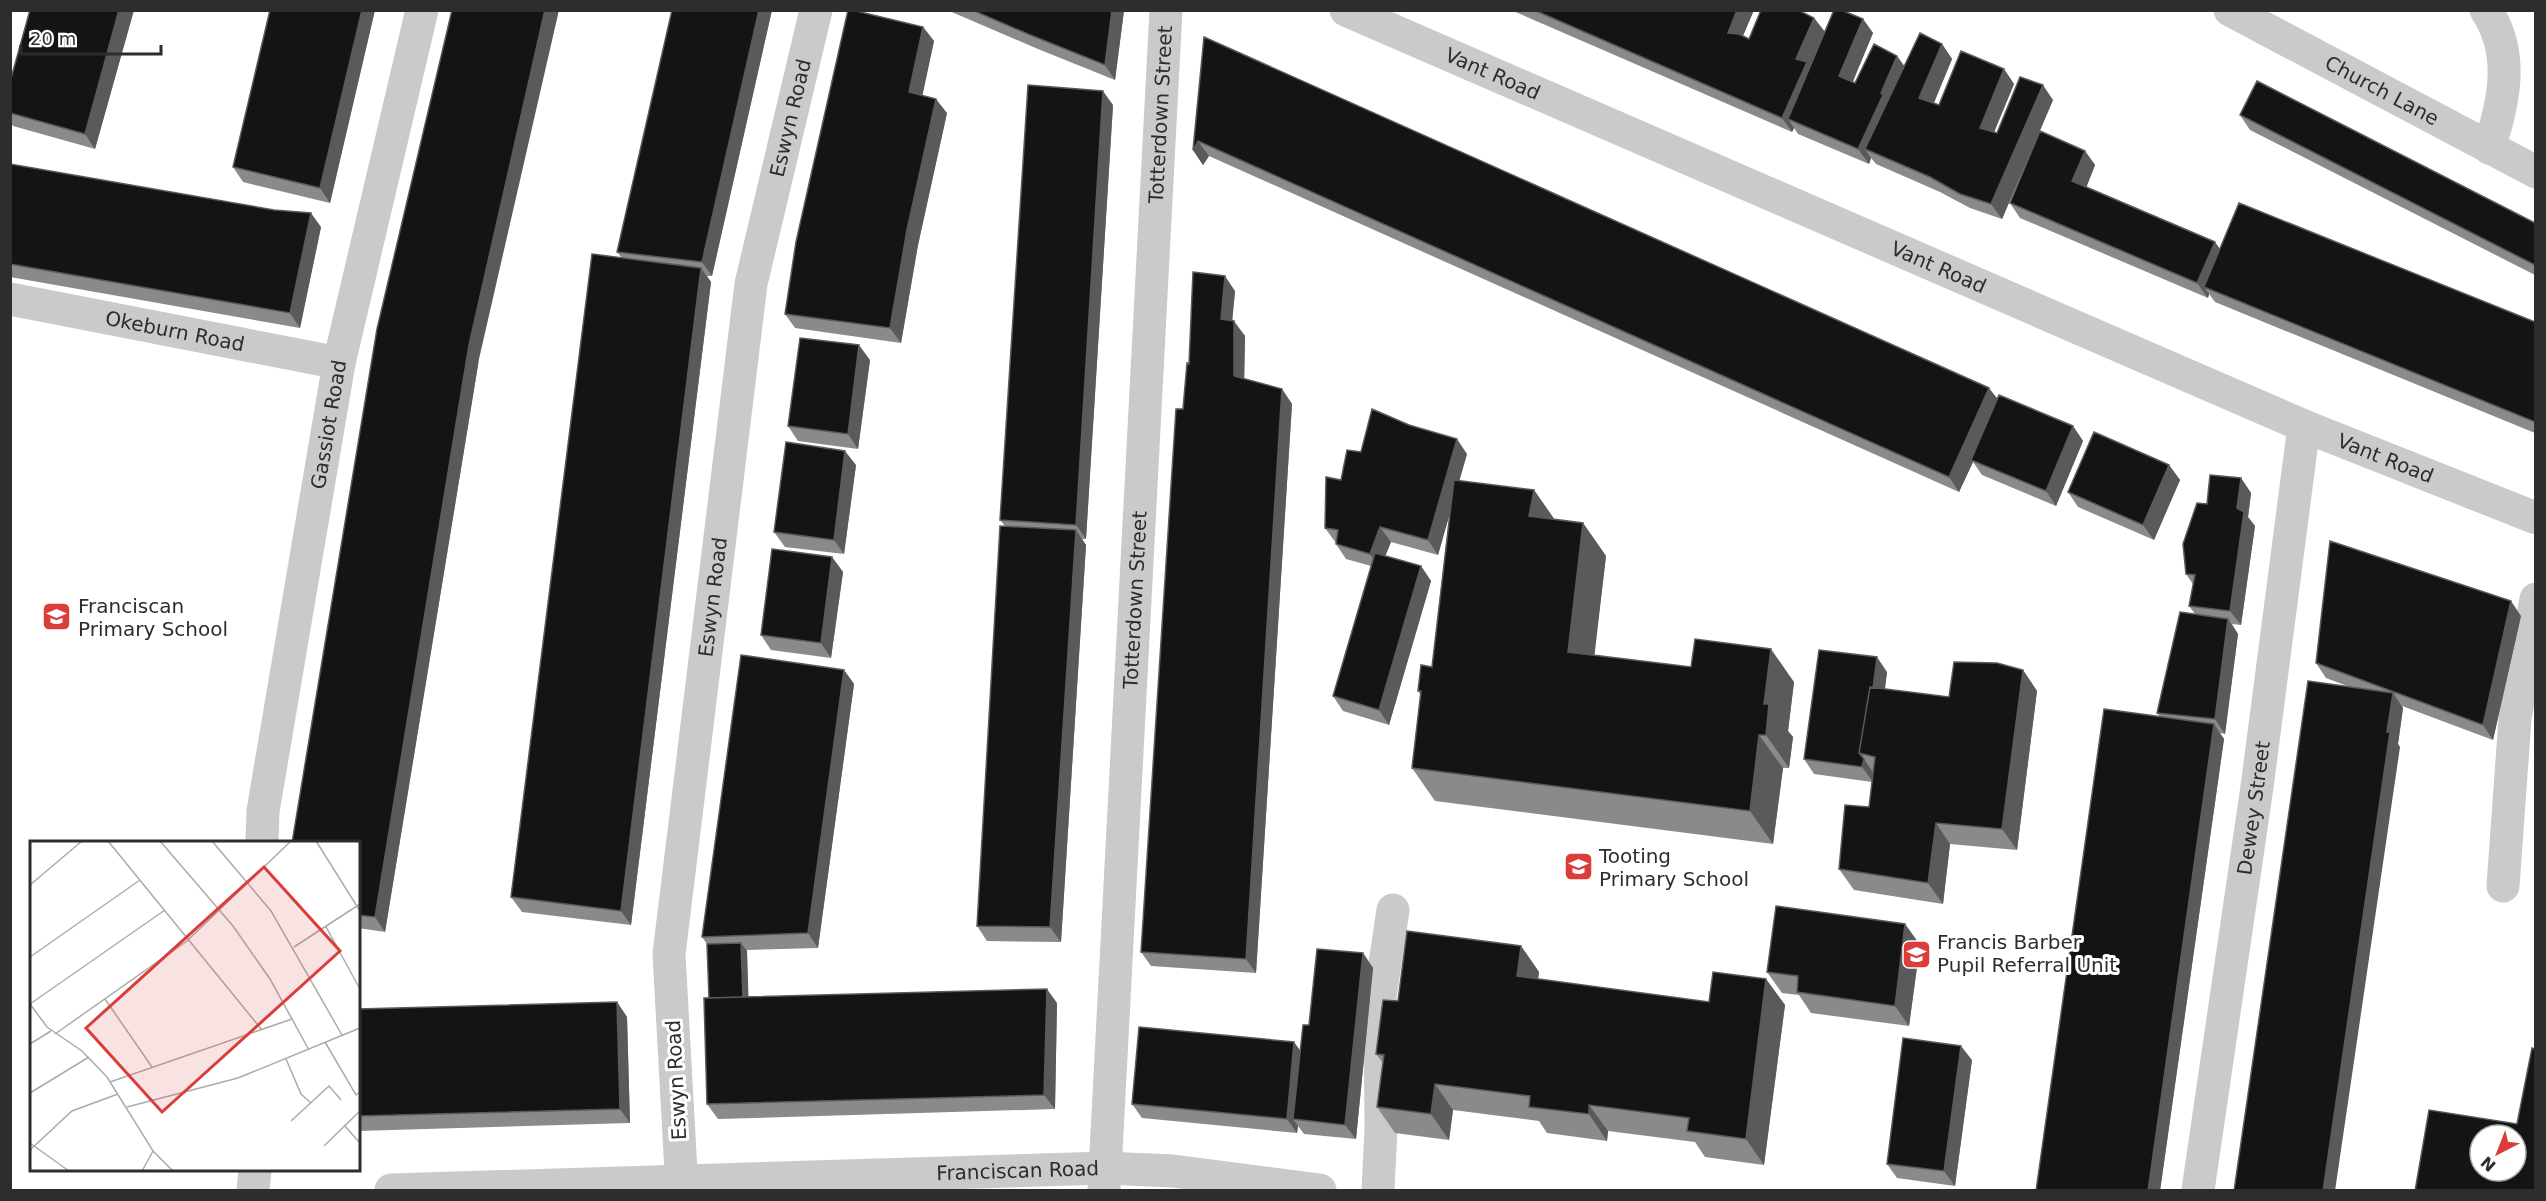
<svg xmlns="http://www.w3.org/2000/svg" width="2546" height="1201" font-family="'DejaVu Sans',sans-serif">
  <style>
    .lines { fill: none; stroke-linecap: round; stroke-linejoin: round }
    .minor { stroke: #cacaca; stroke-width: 33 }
    .wall { fill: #8a8a8a }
    .shaded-wall { fill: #5a5a5a }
    .building { fill: #141414; stroke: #5a5a5a; stroke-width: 1.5; fill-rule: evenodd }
    .labels { text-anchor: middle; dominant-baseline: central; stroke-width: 6; stroke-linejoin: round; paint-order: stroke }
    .street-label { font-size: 20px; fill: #2d2d2d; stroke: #fff }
    .poi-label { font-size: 20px; fill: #2d2d2d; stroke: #fff; text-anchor: start }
    .inset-road { fill: none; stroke: #ababab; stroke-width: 1.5 }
    .view { fill: #da3d3a; fill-opacity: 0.15; stroke: #da3d3a; stroke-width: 3 }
    .inset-edge { fill: none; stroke: #2d2d2d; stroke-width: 3 }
  </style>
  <rect width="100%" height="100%" fill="#fff"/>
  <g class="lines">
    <g class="minor">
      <path id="s1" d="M1346,10L2304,426L2536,518"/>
      <path id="s2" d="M2230,10L2536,172"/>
      <path d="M2486,10C2515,53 2504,102 2489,148"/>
      <path id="s3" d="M10,299L339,363"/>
      <path id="s4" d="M262,842L263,811L339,363L422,10"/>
      <path d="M2503,886L2515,719L2536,599"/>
      <path d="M253,1190L255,1170"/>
      <path id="s5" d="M391,1190L1105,1168L1173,1171L1320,1190"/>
      <path id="s6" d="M682,1190L669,954L751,284L816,10"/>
      <path id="s7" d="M1104,1190L1166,10"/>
      <path d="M1378,1190L1381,1129L1380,997L1393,910"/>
      <path id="s8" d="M2198,1190L2257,787L2304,426"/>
    </g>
  </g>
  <path class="wall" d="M30,10H134L95,149L13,126L10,122V113Z
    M270,10H375L330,203L243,182L233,167Z
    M672,10H772L712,276H707L711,282L631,925L522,912L511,897L622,258L617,252Z
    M947,10H1124L1115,80L1038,49Z
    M1511,10H1754L1743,36L1749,39L1814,18L1825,32L1810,66V67L1863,19L1873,33L1853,82L1855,83L1897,56L1904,66L1942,44L1952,59L1934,103L1939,105L2004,69L2014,84L1994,132L1997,133L2053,100L2002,219L1970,208L1940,192L1876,164L1871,158L1869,164L1798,134L1794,128L1792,132Z
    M923,27L934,41L922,95L947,113L918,245L901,343L795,328L785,314Z
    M1204,37L1997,398L2073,426L2083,441L2056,506L1982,475L1973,462L1959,492L1209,156L1203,165L1193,150Z
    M1113,105L1086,539H1082L1086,545L1061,942L987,941L977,926L1005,526L1000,520Z
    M2240,115L2535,223V275L2250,130Z
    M2085,151L2095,165L2086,187L2220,249L2535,322V433L2215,302L2209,294L2208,298L2020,218L2010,203Z
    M10,164L321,227L300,328L10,277Z
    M1235,291L1232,321L1245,336L1244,379L1282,389L1292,404L1256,973L1151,966L1141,952L1183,409L1189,364Z
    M479,359L385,932L358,928V843Z
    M870,360L858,449L798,441L788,426Z
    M1361,452L1467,454L1459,481L1534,490L1554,519L1583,523L1606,556L1594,655L1794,682L1788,731L1793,737L1789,768H1783L1773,844L1435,801L1412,768L1421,695L1418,691L1432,667L1449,516L1438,555L1391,542L1385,556L1421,566L1431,581L1389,725L1343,711L1333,696L1371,566L1346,559L1336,544V543L1325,528L1341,480Z
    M856,465L844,554L785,547L774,532Z
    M2169,465L2180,480L2154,540L2078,507L2068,492Z
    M2241,478L2251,493L2248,517L2255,526L2241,625L2232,624L2238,634L2225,734L2220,733L2224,739L2160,1191H2036L2160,717L2157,713L2195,614L2189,606L2193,584L2186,574L2207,504Z
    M832,557L843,572L831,658L771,650L761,635Z
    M2521,616L2493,740L2402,706L2403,708L2398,744L2400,747L2350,687L2326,678L2316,663Z
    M844,670L854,684L818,948L747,950L748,997L1057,1003L1055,1109L718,1119L707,1104L709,998L707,944L702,937Z
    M2023,670L2037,691L2017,850L1950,844L1943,904L1854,890L1839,869L1869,807L1872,782L1814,774L1804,759L1887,672L1885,689L1949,697Z
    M1905,924L1920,945L1909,1026L1811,1013L1799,995L1782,993L1767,972Z
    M1521,946L1539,972L1538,979L1709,1002L1766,979L1785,1005L1764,1165L1705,1157L1695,1142L1608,1131L1607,1141L1547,1133L1539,1121L1453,1110L1449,1140L1395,1133L1377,1107L1383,1063L1376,1054L1398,1001Z
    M1363,953L1373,968L1356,1139L1304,1134L1298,1126L1297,1133L1142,1118L1132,1104L1300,1051L1309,1025Z
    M617,1002L627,1017L630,1123L358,1131V1009Z
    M1972,1060L1955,1186L1897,1178L1887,1164Z"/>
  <path class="shaded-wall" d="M119,10H134L95,149L85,134Z
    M362,10H375L330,203L320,188Z
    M545,10H559L479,359L385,932L375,917L469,345Z
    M759,10H772L712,276L702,262Z
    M1112,10L1124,11L1115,80L1105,65Z
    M1737,10H1754L1738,47L1728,33Z
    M1814,18L1825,32L1810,66L1817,77L1788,119L1794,128L1792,132L1782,118L1796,59Z
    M1863,19L1873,33L1849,90L1839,76Z
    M923,27L934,41L920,107L909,92Z
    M1942,44L1952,59L1930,112L1919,98Z
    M1897,56L1908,71L1865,149L1871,158L1869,164L1858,149L1881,93Z
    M2004,69L2014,84L1990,142L1980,128Z
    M2043,85L2053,100L2002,219L1991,204Z
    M1103,91L1113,105L1086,539L1076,525Z
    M936,99L947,113L918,245L901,343L890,328L907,230Z
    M1198,141L1209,156L1203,165L1193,150Z
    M2085,151L2095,165L2083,196L2072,181Z
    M311,213L321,227L300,328L290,313Z
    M2215,242L2225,256L2204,287L2209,294L2208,298L2197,283Z
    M701,268L711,282L631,925L621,911Z
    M1225,276L1235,291L1231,334L1221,319Z
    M1234,321L1245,336L1244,391L1234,376Z
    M859,345L870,360L858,449L848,434Z
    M1989,388L2000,402L1971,460L1973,462L1959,492L1949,477Z
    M1282,389L1292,404L1256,973L1246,959Z
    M2073,426L2083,441L2056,506L2046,491Z
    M1457,439L1467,454L1438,555L1428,540Z
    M845,451L856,465L844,554L834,540Z
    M2169,465L2180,480L2154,540L2143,525Z
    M2241,478L2251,493L2248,517L2255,526L2241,625L2230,611L2237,508Z
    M1534,490L1557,523L1529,516Z
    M1583,523L1606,556L1591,685L1568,652Z
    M1380,527L1391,542L1380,569L1370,554Z
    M1076,530L1086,545L1061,942L1050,927Z
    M832,557L843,572L831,658L821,643Z
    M1421,566L1431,581L1389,725L1379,710Z
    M2511,601L2521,616L2493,740L2483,725Z
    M2228,619L2238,634L2225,734L2215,719Z
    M1771,649L1794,682L1788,731L1793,737L1789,768L1766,735L1764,704Z
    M1877,657L1887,672L1876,758L1875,757L1864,754Z
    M844,670L854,684L818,948L808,933Z
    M2023,670L2037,691L2017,850L2002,829Z
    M2393,693L2403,708L2398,744L2400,747L2335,1191H2323Z
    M2214,724L2224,739L2160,1191H2148Z
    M1759,735L1783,768L1773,844L1750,811Z
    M1864,759L1874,774L1873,782L1862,767Z
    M1936,823L1950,844L1943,904L1928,883Z
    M1905,924L1920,945L1909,1026L1895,1006Z
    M741,943L747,951L749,1012L744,1004Z
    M1521,946L1539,972L1535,1002L1517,976Z
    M1363,953L1373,968L1356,1139L1345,1125Z
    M1766,979L1785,1005L1764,1165L1746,1139Z
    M1047,989L1057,1003L1055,1109L1044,1095Z
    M617,1002L627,1017L630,1123L620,1109Z
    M1294,1042L1305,1057L1293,1119L1298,1126L1297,1133L1287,1119Z
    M1961,1046L1972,1060L1955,1186L1944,1171Z
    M1435,1084L1453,1110L1449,1140L1431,1114Z
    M1589,1105L1608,1131L1607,1141L1589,1114Z"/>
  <path class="building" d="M30,10H119L85,134L10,113V82Z
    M270,10H362L320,188L233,167Z
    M452,10H545L469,345L375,917L358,915V843H292L377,329Z
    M672,10H759L702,262L617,252Z
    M848,10H852L923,27L909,92L936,99L907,230L890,328L785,314L796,242Z
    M972,10H1112L1105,65L1028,34Z
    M1534,10H1737L1728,33L1739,34L1749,39L1761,10H1798L1814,18L1796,59L1807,62L1782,118Z
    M1834,10H1841L1863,19L1839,76L1855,83L1874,44L1897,56L1881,93L1883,95L1858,149L1788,119Z
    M1920,33L1942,44L1919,98L1939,105L1961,51L2004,69L1980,128L1997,133L2020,77L2043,85L1991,204L1960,194L1930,177L1865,149Z
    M1204,37L1989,388L1949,477L1198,141L1193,150Z
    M2257,81L2535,223V265L2240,115Z
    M1028,85L1103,91L1076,525L1000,520Z
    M2040,131L2085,151L2072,181L2215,242L2197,283L2010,203Z
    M10,164L274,210L311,213L290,313L10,264Z
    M2239,203L2535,322V422L2204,287Z
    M592,254L701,268L621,911L511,897Z
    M1193,272L1225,276L1221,319L1234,321V376L1282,389L1246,959L1141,952L1176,409H1183L1187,363L1189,364Z
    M800,338L859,345L848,434L788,426Z
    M1999,395L2073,426L2046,491L1971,460Z
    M1372,409L1409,425L1457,439L1428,540L1380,527L1370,554L1336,544L1338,530L1325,528L1326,477L1341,480L1347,450L1361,452Z
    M2094,432L2169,465L2143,525L2068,492Z
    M786,442L845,451L834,540L774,532Z
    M2210,475L2241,478L2237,508L2244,512L2230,611L2189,606L2195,575L2186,574L2183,544L2197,503L2207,504Z
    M1454,480L1534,490L1529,516L1583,523L1568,652L1691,667L1695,639L1771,649L1764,704H1769L1766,735H1759L1750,811L1412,768L1421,691H1418L1421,665L1432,667Z
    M1000,526L1076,530L1050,927L977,926Z
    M2330,541L2511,601L2483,725L2316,663Z
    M772,549L832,557L821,643L761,635Z
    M1375,553L1421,566L1379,710L1333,696Z
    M2180,612L2228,619L2215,719L2157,713Z
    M1819,650L1877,657L1873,688L1870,687L1859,753L1864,759L1862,767L1804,759Z
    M741,655L844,670L808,933L702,937Z
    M1954,662L1997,663L2023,670L2002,829L1936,823L1928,883L1839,869L1845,805L1869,807L1875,757L1859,753L1870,687L1949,697Z
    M2308,681L2393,693L2387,732H2390L2323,1191H2234Z
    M2104,709L2214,724L2148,1191H2036Z
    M1776,906L1905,924L1895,1006L1797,992L1798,976L1767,972Z
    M1407,931L1521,946L1517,976L1709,1002L1713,972L1766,979L1746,1139L1687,1131L1689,1118L1589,1105V1114L1529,1107L1530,1096L1435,1084L1431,1114L1377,1107L1384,1055L1376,1054L1383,1000L1398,1001Z
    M741,943L743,997L709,998L707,944Z
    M1317,949L1363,953L1345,1125L1293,1119L1303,1025H1309Z
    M1047,989L1044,1095L707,1104L704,998Z
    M617,1002L620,1109L358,1116V1009Z
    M1139,1027L1294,1042L1287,1119L1132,1104Z
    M1903,1038L1961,1046L1944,1171L1887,1164Z
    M2532,1048L2535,1049V1191H2415L2429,1110L2517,1124ZM2480,1135H2516V1171H2480Z"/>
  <defs>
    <symbol id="school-square" viewBox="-11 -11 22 22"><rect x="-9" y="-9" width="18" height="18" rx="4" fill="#da3d3a" stroke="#fff"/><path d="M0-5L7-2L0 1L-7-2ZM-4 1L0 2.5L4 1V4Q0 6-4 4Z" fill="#fff"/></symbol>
  </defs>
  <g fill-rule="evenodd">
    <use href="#school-square" x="40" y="600" width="33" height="33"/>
    <use href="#school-square" x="1562" y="850" width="33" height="33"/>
    <use href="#school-square" x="1900" y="938" width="33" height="33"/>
  </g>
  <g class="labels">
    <g class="street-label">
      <text stroke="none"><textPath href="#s1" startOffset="160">Vant Road</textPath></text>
      <text stroke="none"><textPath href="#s2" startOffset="172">Church Lane</textPath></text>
      <text stroke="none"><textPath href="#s7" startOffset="1077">Totterdown Street</textPath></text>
      <text stroke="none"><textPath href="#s6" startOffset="1082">Eswyn Road</textPath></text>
      <text stroke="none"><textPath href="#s1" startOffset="646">Vant Road</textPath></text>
      <text stroke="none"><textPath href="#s3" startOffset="168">Okeburn Road</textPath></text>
      <text stroke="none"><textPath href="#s4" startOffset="423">Gassiot Road</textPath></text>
      <text stroke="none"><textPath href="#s1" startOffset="1132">Vant Road</textPath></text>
      <text stroke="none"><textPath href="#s6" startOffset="596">Eswyn Road</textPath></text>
      <text stroke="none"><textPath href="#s7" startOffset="591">Totterdown Street</textPath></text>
      <text stroke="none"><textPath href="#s8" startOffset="386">Dewey Street</textPath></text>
      <text transform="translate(676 1080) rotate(-93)">Eswyn Road</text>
      <text stroke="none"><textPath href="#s5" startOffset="627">Franciscan Road</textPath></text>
    </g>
    <g class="poi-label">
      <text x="78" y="606">Franciscan<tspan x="78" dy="23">Primary School</tspan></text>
      <text x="1599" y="856">Tooting<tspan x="1599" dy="23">Primary School</tspan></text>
      <text x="1937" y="942">Francis Barber<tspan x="1937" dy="23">Pupil Referral Unit</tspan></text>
    </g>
  </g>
  <g transform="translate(30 841)">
    <rect width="330" height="330" fill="#fff"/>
    <path class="inset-road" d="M78,0L232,189M130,0L203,85L240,138L279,209M182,0L241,70L312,194M286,0L330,70M0,44L52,0M296,86L330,148M264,106L330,63M0,116L110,39M75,158L122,226M0,163L135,69M0,163L17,186L52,210L77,236L123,310L143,330M25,193L157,100L261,0M295,201L326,254L330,251M0,203L21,190M256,218L271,253L281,262M80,241L262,178M0,252L59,216M97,266L208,237L330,187M261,280L299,245L311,259M314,284L330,302M0,302L39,330M294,305L330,270M0,309L42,270L88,253M112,330L123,310"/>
    <path class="view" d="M234,26L310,110L132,271L56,187Z"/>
    <rect width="330" height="330" class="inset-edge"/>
  </g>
  <rect width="2546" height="1201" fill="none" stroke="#2d2d2d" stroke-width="24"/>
  <g transform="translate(2498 1153) rotate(222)"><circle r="28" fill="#ffffff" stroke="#ababab" stroke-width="1.5"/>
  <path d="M0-4.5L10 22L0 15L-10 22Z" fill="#da3d3a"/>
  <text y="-9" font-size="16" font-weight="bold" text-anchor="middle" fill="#2d2d2d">N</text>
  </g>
  <path d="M21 45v9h140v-9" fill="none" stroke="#2d2d2d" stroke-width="3"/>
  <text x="30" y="45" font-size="18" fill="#2d2d2d" stroke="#ffffff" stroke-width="4.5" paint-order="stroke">20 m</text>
</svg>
